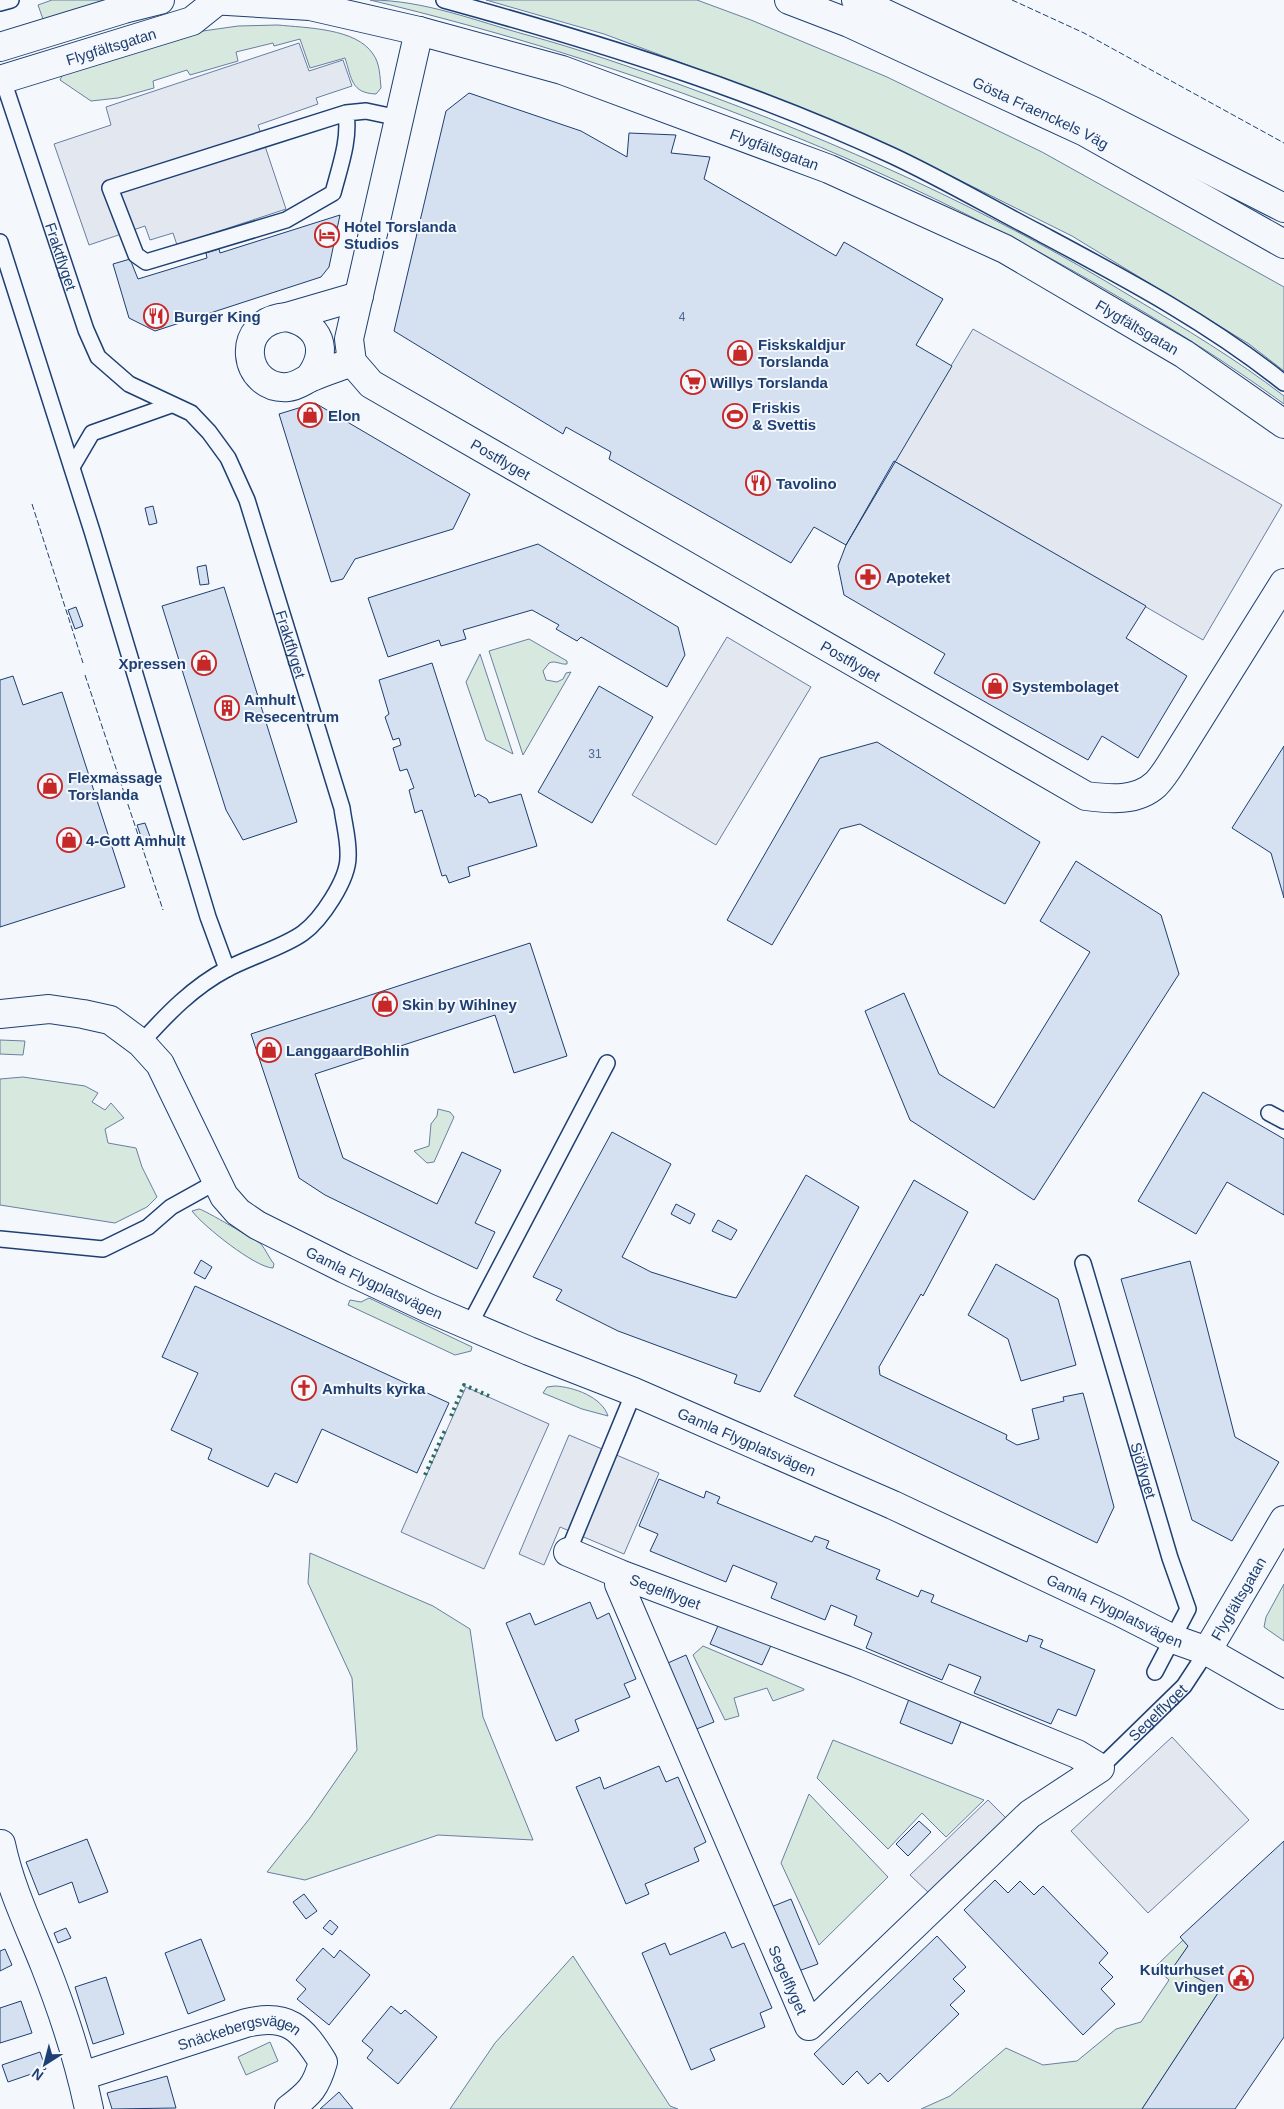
<svg xmlns="http://www.w3.org/2000/svg" width="1284" height="2109" font-family="Arial,sans-serif">
  <style>
    .green { fill: #d7e8df; stroke: #687fa3 }
    .parking { fill: #e3e8f0; stroke: #687fa3 }
    .building { fill: #d5e0f0; stroke: #1d3f73 }
    .lines { fill: none; stroke-linecap: round; stroke-linejoin: round }
    .lane-casing { stroke: #1d3f73; stroke-width: 18 }
    .street-casing { stroke: #1d3f73; stroke-width: 30 }
    .secondary-casing { stroke: #1d3f73; stroke-width: 30 }
    .primary-casing { stroke: #1d3f73; stroke-width: 30 }
    .lane { stroke: #f4f7fb; stroke-width: 15 }
    .street { stroke: #f4f7fb; stroke-width: 28 }
    .secondary { stroke: #f4f7fb; stroke-width: 28 }
    .primary { stroke: #f4f7fb; stroke-width: 28 }
    .hedge { stroke: #2c6c60; stroke-width: 4; stroke-dasharray: 2.5 4; stroke-linecap: butt }
    .fence { stroke: #1d3f73; stroke-width: 1; stroke-dasharray: 6 2.5; stroke-linecap: butt }
    .labels { text-anchor: middle; dominant-baseline: central; stroke-width: 4; stroke-linejoin: round; paint-order: stroke }
    .number-label { font-size: 12px; fill: #4b6792 }
    .street-label { font-size: 15px; fill: #1d3f73; stroke: #f4f7fb }
    .poi-label { font-size: 15px; font-weight: bold; fill: #1d3f73; stroke: #f4f7fb; text-anchor: start }
  </style>
  <rect width="100%" height="100%" fill="#f4f7fb"/>
  <path class="green" d="M52,0H121L44,22L38,5Z
    M370,0C424,0 476,21 527,35C579,49 630,67 681,85C838,142 990,210 1132,297C1184,328 1236,359 1284,396V404C1228,363 1170,327 1110,292C881,158 629,62 370,0Z
    M486,0H697L751,20L887,77L1042,152L1284,287V371L1249,344L1072,236L915,158L784,101L604,34Z
    M278,25C306,28 356,28 373,54C380,63 380,78 381,88L376,94C351,93 352,79 345,58L310,68L300,39L274,46L273,43L236,52L238,61L190,75L187,70L153,81L154,88L118,98L91,101L60,80L65,70L189,33L238,26Z
    M529,639L567,661V664C561,665 555,660 549,663L543,671L546,680L557,682L563,679L566,673L571,672L523,755L489,651Z
    M480,654L513,754L486,740L466,682Z
    M0,1040L25,1041L23,1055L0,1054Z
    M23,1077L85,1086L98,1093L92,1102L105,1110L111,1103L124,1118L105,1129L108,1143L136,1148L142,1167L157,1197L147,1207L115,1223L0,1205V1079Z
    M438,1109L450,1112L454,1117L434,1162L427,1163L414,1151L429,1146L431,1124L437,1116Z
    M199,1209C203,1209 257,1241 261,1244C266,1250 269,1258 274,1264L273,1268C256,1268 203,1226 192,1211Z
    M369,1298L472,1347L471,1351L455,1355L348,1305L350,1300L361,1302Z
    M555,1386C574,1387 602,1397 608,1416L582,1409L543,1393L547,1387Z
    M310,1553L433,1606L470,1629L483,1717L533,1840L438,1835L305,1880L267,1872L310,1818L357,1750L352,1678L308,1583Z
    M1284,1584V1641L1264,1627L1266,1617Z
    M703,1646L804,1689V1690L773,1701L767,1688L734,1698L739,1716L725,1720L693,1655Z
    M833,1740L984,1800L946,1837L922,1813L888,1849L817,1778Z
    M809,1794L888,1877L819,1945L781,1863Z
    M1183,1940L1188,1946L1175,1966L1220,1990L1142,2109H921L950,2096L1006,2048L1043,2065L1077,2061L1116,2029L1141,2022L1169,1980L1155,1967Z
    M573,1956L670,2106L678,2109H450L495,2043Z
    M270,2042L278,2061L246,2075L238,2057Z"/>
  <path class="parking" d="M299,43L309,71L343,60L352,86L316,98L318,104L258,125L286,209L177,245L173,233L150,240L145,226L89,245L54,144L111,125L106,107Z
    M973,329L1282,505L1203,640L894,461Z
    M727,637L811,687L716,845L632,795Z
    M466,1387L549,1424L484,1569L401,1532Z
    M569,1435L659,1473L624,1554L560,1527L544,1565L519,1554Z
    M1172,1737L1249,1820L1148,1913L1071,1831Z
    M988,1800L1008,1820L931,1895L910,1875Z"/>
  <path class="building" d="M469,93L581,131L627,157L629,133L676,135L671,153L710,157L704,179L836,256L844,242L943,299L916,345L952,366L846,545L814,527L791,563L609,459L611,452L566,427L563,434L394,331L446,111Z
    M340,215L329,267L321,277L155,331L129,318L113,264L130,259L138,279L207,258L206,253L219,249L220,253Z
    M315,403L470,494L453,529L355,559L343,579L331,582L279,414Z
    M894,461L1146,606L1126,638L1187,676L1138,758L1102,736L1088,760L934,673L945,654L844,595L838,566L846,545Z
    M153,506L157,523L149,525L145,508Z
    M538,544L678,627L685,655L667,687L581,637L577,641L556,629L559,625L532,610L463,630L466,639L441,646L439,640L388,657L368,598Z
    M206,565L209,584L200,585L197,567Z
    M224,587L297,822L243,840L226,810L162,606Z
    M76,607L83,626L75,629L68,610Z
    M432,663L475,797L478,794L487,799L489,803L521,794L537,846L468,867L470,876L449,883L446,875L442,876L422,810L415,813L409,790L414,788L407,769L400,771L393,748L401,745L399,738L393,740L385,717L389,714L379,680Z
    M13,676L23,705L62,692L125,887L0,927V680Z
    M599,686L653,717L592,823L538,792Z
    M877,742L1040,842L1005,904L860,824L840,829L772,945L727,920L820,758Z
    M1284,746V898L1271,853L1232,828Z
    M145,823L152,842L144,845L137,825Z
    M1076,861L1161,915L1179,974L1034,1200L910,1120L865,1011L904,993L939,1074L994,1108L1090,952L1040,921Z
    M530,943L567,1056L514,1073L495,1015L315,1074L343,1158L437,1204L462,1152L501,1170L475,1223L495,1232L477,1269L325,1195L299,1178L251,1034Z
    M1203,1092L1284,1139V1215L1227,1182L1196,1234L1138,1201Z
    M612,1132L671,1164L622,1257L651,1272L724,1295L736,1298L806,1175L859,1207L760,1392L734,1383L737,1375L618,1331L556,1300L562,1290L533,1277Z
    M914,1180L968,1212L923,1296L921,1294L879,1367L880,1375L1007,1435L1006,1439L1017,1445L1039,1439L1032,1409L1064,1401L1063,1397L1083,1393L1114,1507L1097,1543L794,1396Z
    M676,1204L695,1214L690,1224L671,1214Z
    M718,1220L737,1230L731,1240L712,1231Z
    M201,1260L212,1267L205,1279L194,1273Z
    M1190,1261L1235,1437L1279,1462L1232,1541L1192,1520L1121,1279Z
    M996,1264L1058,1299L1076,1365L1021,1381L1008,1339L968,1315Z
    M195,1286L449,1403L417,1473L322,1429L297,1483L275,1473L268,1487L208,1459L212,1449L171,1430L198,1373L162,1357Z
    M659,1479L704,1498L706,1491L720,1497L717,1503L812,1542L815,1536L829,1541L826,1548L880,1570L876,1579L918,1597L921,1590L934,1595L931,1602L1027,1642L1029,1635L1043,1640L1040,1647L1095,1670L1076,1716L1058,1709L1051,1724L974,1693L981,1677L949,1664L942,1680L866,1648L872,1633L854,1625L857,1616L831,1605L825,1620L771,1598L777,1583L733,1565L726,1582L650,1551L658,1534L639,1526Z
    M590,1602L597,1619L609,1613L636,1679L624,1684L630,1697L575,1720L579,1731L556,1741L506,1623L530,1613L535,1625Z
    M721,1619L773,1641L762,1665L710,1644Z
    M686,1655L714,1722L689,1732L661,1666Z
    M909,1699L962,1719L952,1744L900,1723Z
    M659,1766L666,1782L678,1777L706,1842L694,1848L699,1861L645,1884L649,1894L626,1904L576,1787L600,1777L604,1789Z
    M919,1821L931,1832L908,1856L896,1844Z
    M87,1839L108,1892L79,1903L72,1882L39,1895L26,1862Z
    M1284,1841V2037L1235,2109H1142L1220,1990L1174,1966L1188,1946L1180,1937Z
    M995,1880L1008,1893L1020,1881L1034,1895L1043,1886L1108,1953L1099,1963L1113,1977L1101,1989L1115,2004L1083,2035L964,1910Z
    M304,1894L317,1911L306,1919L293,1902Z
    M791,1899L818,1964L793,1973L766,1909Z
    M330,1920L338,1927L332,1935L323,1928Z
    M66,1928L71,1938L58,1943L54,1933Z
    M725,1932L732,1948L744,1943L772,2008L760,2013L765,2027L710,2049L715,2060L691,2070L642,1953L665,1943L670,1955Z
    M937,1936L966,1967L953,1979L965,1991L950,2005L959,2014L888,2082L880,2073L868,2084L857,2071L843,2085L814,2054Z
    M201,1939L225,2000L188,2014L165,1953Z
    M323,1948L334,1958L340,1950L370,1975L329,2025L297,1999L306,1989L296,1980Z
    M5,1949L12,1965L0,1971V1951Z
    M106,1977L124,2034L93,2044L75,1987Z
    M21,2001L32,2033L0,2043V2008Z
    M391,2006L401,2014L405,2010L437,2037L398,2084L367,2058L373,2050L362,2041Z
    M40,2052L46,2069L8,2082L2,2065Z
    M167,2076L176,2108L112,2109L107,2093Z
    M339,2092L353,2109H320Z"/>
  <g class="lines">
    <defs>
      <g id="lane">
        <path d="M444,0C597,42 749,89 893,156C942,179 990,207 1038,232C1124,278 1208,322 1284,383"/>
        <path d="M0,3L11,0"/>
        <path id="s1" d="M1,74L86,330L98,357L129,384L191,413L209,432L228,458L247,500L342,808C344,824 349,841 348,857C348,880 321,920 303,933C284,947 249,957 227,969C193,987 167,1014 141,1043"/>
        <path d="M346,113C350,140 340,166 333,193L286,220L146,262L136,255L110,188L346,113L366,111L399,118"/>
        <path d="M0,242L92,531L208,917L227,969"/>
        <path d="M72,467L92,433L171,405"/>
        <path d="M1269,1113L1284,1121"/>
        <path d="M0,1239L103,1249L148,1227L171,1207L216,1182"/>
        <path id="s2" d="M1083,1263L1170,1558L1188,1609L1155,1672"/>
        <path d="M470,1324L607,1063"/>
        <path d="M568,1552L634,1392"/>
        <path id="s3" d="M1100,1768L1184,1686L1207,1651"/>
      </g>
      <g id="street">
        <path id="s4" d="M211,0L310,6L419,31L562,70L829,169L1005,249L1184,354L1284,424"/>
        <path id="s5" d="M419,31L349,339L352,362L371,384L1086,796C1109,799 1137,802 1156,784C1163,777 1169,767 1174,759L1284,583"/>
        <path d="M0,47L124,9L160,0"/>
        <path id="s6" d="M0,80L192,21L217,1"/>
        <path d="M287,317C320,324 330,351 309,378"/>
        <path d="M352,362C339,367 325,371 312,377C304,380 298,386 288,387C243,391 232,321 287,317L359,296"/>
        <path id="s7" d="M568,1552L620,1574L856,1663L1077,1754L1100,1768L1030,1814L809,2026L619,1584L620,1574"/>
        <path id="s8" d="M1207,1651L1284,1520"/>
        <path d="M1,1844C10,1887 29,1926 45,1966C63,2012 79,2061 89,2109"/>
        <path id="s9" d="M82,2076L246,2023C288,2013 302,2028 323,2062C316,2087 310,2093 289,2109"/>
      </g>
      <g id="secondary">
        <path id="s10" d="M0,1014L49,1009L83,1014L110,1020L141,1043L160,1064L224,1196L238,1212L257,1225L345,1269L428,1308L529,1351L634,1392L893,1505L1118,1611L1173,1639L1207,1651L1284,1695"/>
      </g>
      <g id="primary">
        <path id="s11" d="M789,0L849,23L1085,132L1284,244"/>
        <path d="M856,0L1095,112L1284,208"/>
      </g>
    </defs>
    <use href="#lane" class="lane-casing"/>
    <use href="#street" class="street-casing"/>
    <use href="#secondary" class="secondary-casing"/>
    <use href="#primary" class="primary-casing"/>
    <use href="#lane" class="lane"/>
    <use href="#street" class="street"/>
    <use href="#secondary" class="secondary"/>
    <use href="#primary" class="primary"/>
    <path class="hedge" d="M451,1416L464,1385L489,1396
      M425,1475L446,1428"/>
    <path class="fence" d="M1012,0L1084,33L1284,143
      M32,504L83,663
      M85,675L163,910"/>
  </g>
  <defs>
    <symbol id="hotel-ring" viewBox="-11 -11 22 22"><circle r="9.5" fill="#f4f7fb" stroke="#c62828" stroke-width="1.5"/><path d="M-6-4.5h1.5V1H6V5H4.5V3h-9V5H-6ZM-4 0a1.8 1.8 0 1 1 3.6 0ZM.5 0V-2.5h3Q6-2.5 6 0Z" fill="#c62828"/></symbol>
    <symbol id="restaurant-ring" viewBox="-11 -11 22 22"><circle r="9.5" fill="#f4f7fb" stroke="#c62828" stroke-width="1.5"/><path d="M-5-6h1v4h1v-4h1v4h1v-4h1v5L-1.5 .5V6h-2V.5L-5-1ZM5-6V6H3V1.5H1.5Q1.5-4 5-6Z" fill="#c62828"/></symbol>
    <symbol id="shop-ring" viewBox="-11 -11 22 22"><circle r="9.5" fill="#f4f7fb" stroke="#c62828" stroke-width="1.5"/><path d="M-5-2.5h2.3a2.7 3.5 0 0 1 5.4 0H5L5.5 6h-11ZM-1.5-2.5h3a1.5 2.3 0 0 0-3 0Z" fill="#c62828"/></symbol>
    <symbol id="supermarket-ring" viewBox="-11 -11 22 22"><circle r="9.5" fill="#f4f7fb" stroke="#c62828" stroke-width="1.5"/><path d="M-6-5.5h2.5l.6 2H6L4.5 2H-2.5L-4.4-4H-6ZM-1.5 3.2a1.3 1.3 0 1 0 .1 0ZM3 3.2a1.3 1.3 0 1 0 .1 0Z" fill="#c62828"/></symbol>
    <symbol id="stadium-ring" viewBox="-11 -11 22 22"><circle r="9.5" fill="#f4f7fb" stroke="#c62828" stroke-width="1.5"/><path d="M0-5a6.5 5 0 1 0 0 10a6.5 5 0 1 0 0-10ZM-3.5-1.8h7v3.6h-7Z" fill="#c62828"/></symbol>
    <symbol id="pharmacy-ring" viewBox="-11 -11 22 22"><circle r="9.5" fill="#f4f7fb" stroke="#c62828" stroke-width="1.5"/><path d="M-2-6h4v4h4v4h-4v4h-4v-4h-4v-4h4Z" fill="#c62828"/></symbol>
    <symbol id="building-ring" viewBox="-11 -11 22 22"><circle r="9.5" fill="#f4f7fb" stroke="#c62828" stroke-width="1.5"/><path d="M-4-6H4V6H1V3H-1V6H-4ZM-2.5-4.3h1.7v1.8h-1.7ZM.8-4.3h1.7v1.8H.8ZM-2.5-1h1.7V.8h-1.7ZM.8-1h1.7V.8H.8Z" fill="#c62828"/></symbol>
    <symbol id="church-ring" viewBox="-11 -11 22 22"><circle r="9.5" fill="#f4f7fb" stroke="#c62828" stroke-width="1.5"/><path d="M-1.2-6h2.4v3.5h3.3v2.4h-3.3V6h-2.4V-.1h-3.3v-2.4h3.3Z" fill="#c62828"/></symbol>
    <symbol id="civic-ring" viewBox="-11 -11 22 22"><circle r="9.5" fill="#f4f7fb" stroke="#c62828" stroke-width="1.5"/><path d="M-.6-6.5H3V-4.5H.6V-3L4-1V1h2V6H-6V1h2V-1L-.6-3ZM-1.2 2.5V6h2.4V2.5Z" fill="#c62828"/></symbol>
  </defs>
  <g fill-rule="evenodd">
    <use href="#hotel-ring" x="313" y="221" width="28" height="28"/>
    <use href="#restaurant-ring" x="142" y="302" width="28" height="28"/>
    <use href="#shop-ring" x="726" y="339" width="28" height="28"/>
    <use href="#supermarket-ring" x="679" y="368" width="28" height="28"/>
    <use href="#shop-ring" x="296" y="401" width="28" height="28"/>
    <use href="#stadium-ring" x="721" y="402" width="28" height="28"/>
    <use href="#restaurant-ring" x="744" y="469" width="28" height="28"/>
    <use href="#pharmacy-ring" x="854" y="563" width="28" height="28"/>
    <use href="#shop-ring" x="190" y="649" width="28" height="28"/>
    <use href="#shop-ring" x="981" y="672" width="28" height="28"/>
    <use href="#building-ring" x="213" y="694" width="28" height="28"/>
    <use href="#shop-ring" x="36" y="772" width="28" height="28"/>
    <use href="#shop-ring" x="55" y="826" width="28" height="28"/>
    <use href="#shop-ring" x="371" y="990" width="28" height="28"/>
    <use href="#shop-ring" x="255" y="1036" width="28" height="28"/>
    <use href="#church-ring" x="290" y="1374" width="28" height="28"/>
    <use href="#civic-ring" x="1227" y="1964" width="28" height="28"/>
  </g>
  <g class="labels">
    <g class="number-label">
      <text x="682" y="317">4</text>
      <text x="595" y="754">31</text>
    </g>
    <g class="street-label">
      <text stroke="none"><textPath href="#s6" startOffset="116">Flygfältsgatan</textPath></text>
      <text stroke="none"><textPath href="#s11" startOffset="276">Gösta Fraenckels Väg</textPath></text>
      <text stroke="none"><textPath href="#s4" startOffset="586">Flygfältsgatan</textPath></text>
      <text stroke="none"><textPath href="#s1" startOffset="192">Fraktflyget</textPath></text>
      <text stroke="none"><textPath href="#s4" startOffset="991">Flygfältsgatan</textPath></text>
      <text stroke="none"><textPath href="#s5" startOffset="518">Postflyget</textPath></text>
      <text stroke="none"><textPath href="#s1" startOffset="664">Fraktflyget</textPath></text>
      <text stroke="none"><textPath href="#s5" startOffset="922">Postflyget</textPath></text>
      <text stroke="none"><textPath href="#s10" startOffset="500">Gamla Flygplatsvägen</textPath></text>
      <text stroke="none"><textPath href="#s10" startOffset="905">Gamla Flygplatsvägen</textPath></text>
      <text stroke="none"><textPath href="#s2" startOffset="216">Sjöflyget</textPath></text>
      <text stroke="none"><textPath href="#s7" startOffset="105">Segelflyget</textPath></text>
      <text stroke="none"><textPath href="#s8" startOffset="61">Flygfältsgatan</textPath></text>
      <text stroke="none"><textPath href="#s10" startOffset="1310">Gamla Flygplatsvägen</textPath></text>
      <text stroke="none"><textPath href="#s3" startOffset="80">Segelflyget</textPath></text>
      <text transform="translate(788 1980) rotate(66)">Segelflyget</text>
      <text stroke="none"><textPath href="#s9" startOffset="165">Snäckebergsvägen</textPath></text>
    </g>
    <g class="poi-label">
      <text x="344" y="226">Hotel Torslanda<tspan x="344" dy="17">Studios</tspan></text>
      <text x="174" y="316">Burger King</text>
      <text x="758" y="344">Fiskskaldjur<tspan x="758" dy="17">Torslanda</tspan></text>
      <text x="710" y="382">Willys Torslanda</text>
      <text x="752" y="407">Friskis<tspan x="752" dy="17">&amp; Svettis</tspan></text>
      <text x="328" y="415">Elon</text>
      <text x="776" y="483">Tavolino</text>
      <text x="886" y="577">Apoteket</text>
      <text x="186" y="663" text-anchor="end">Xpressen</text>
      <text x="1012" y="686">Systembolaget</text>
      <text x="244" y="699">Amhult<tspan x="244" dy="17">Resecentrum</tspan></text>
      <text x="68" y="777">Flexmassage<tspan x="68" dy="17">Torslanda</tspan></text>
      <text x="86" y="840">4-Gott Amhult</text>
      <text x="402" y="1004">Skin by Wihlney</text>
      <text x="286" y="1050">LanggaardBohlin</text>
      <text x="322" y="1388">Amhults kyrka</text>
      <text x="1224" y="1969" text-anchor="end">Kulturhuset<tspan x="1224" dy="17">Vingen</tspan></text>
    </g>
  </g>
  <g transform="translate(45 2064) rotate(216)" stroke="#f4f7fb" stroke-width="4" paint-order="stroke">
  <path d="M0-4L9 19L0 12L-9 19Z" fill="#1d3f73"/>
  <text y="-8" font-size="14" font-weight="bold" text-anchor="middle" fill="#1d3f73">N</text>
  </g>
</svg>
